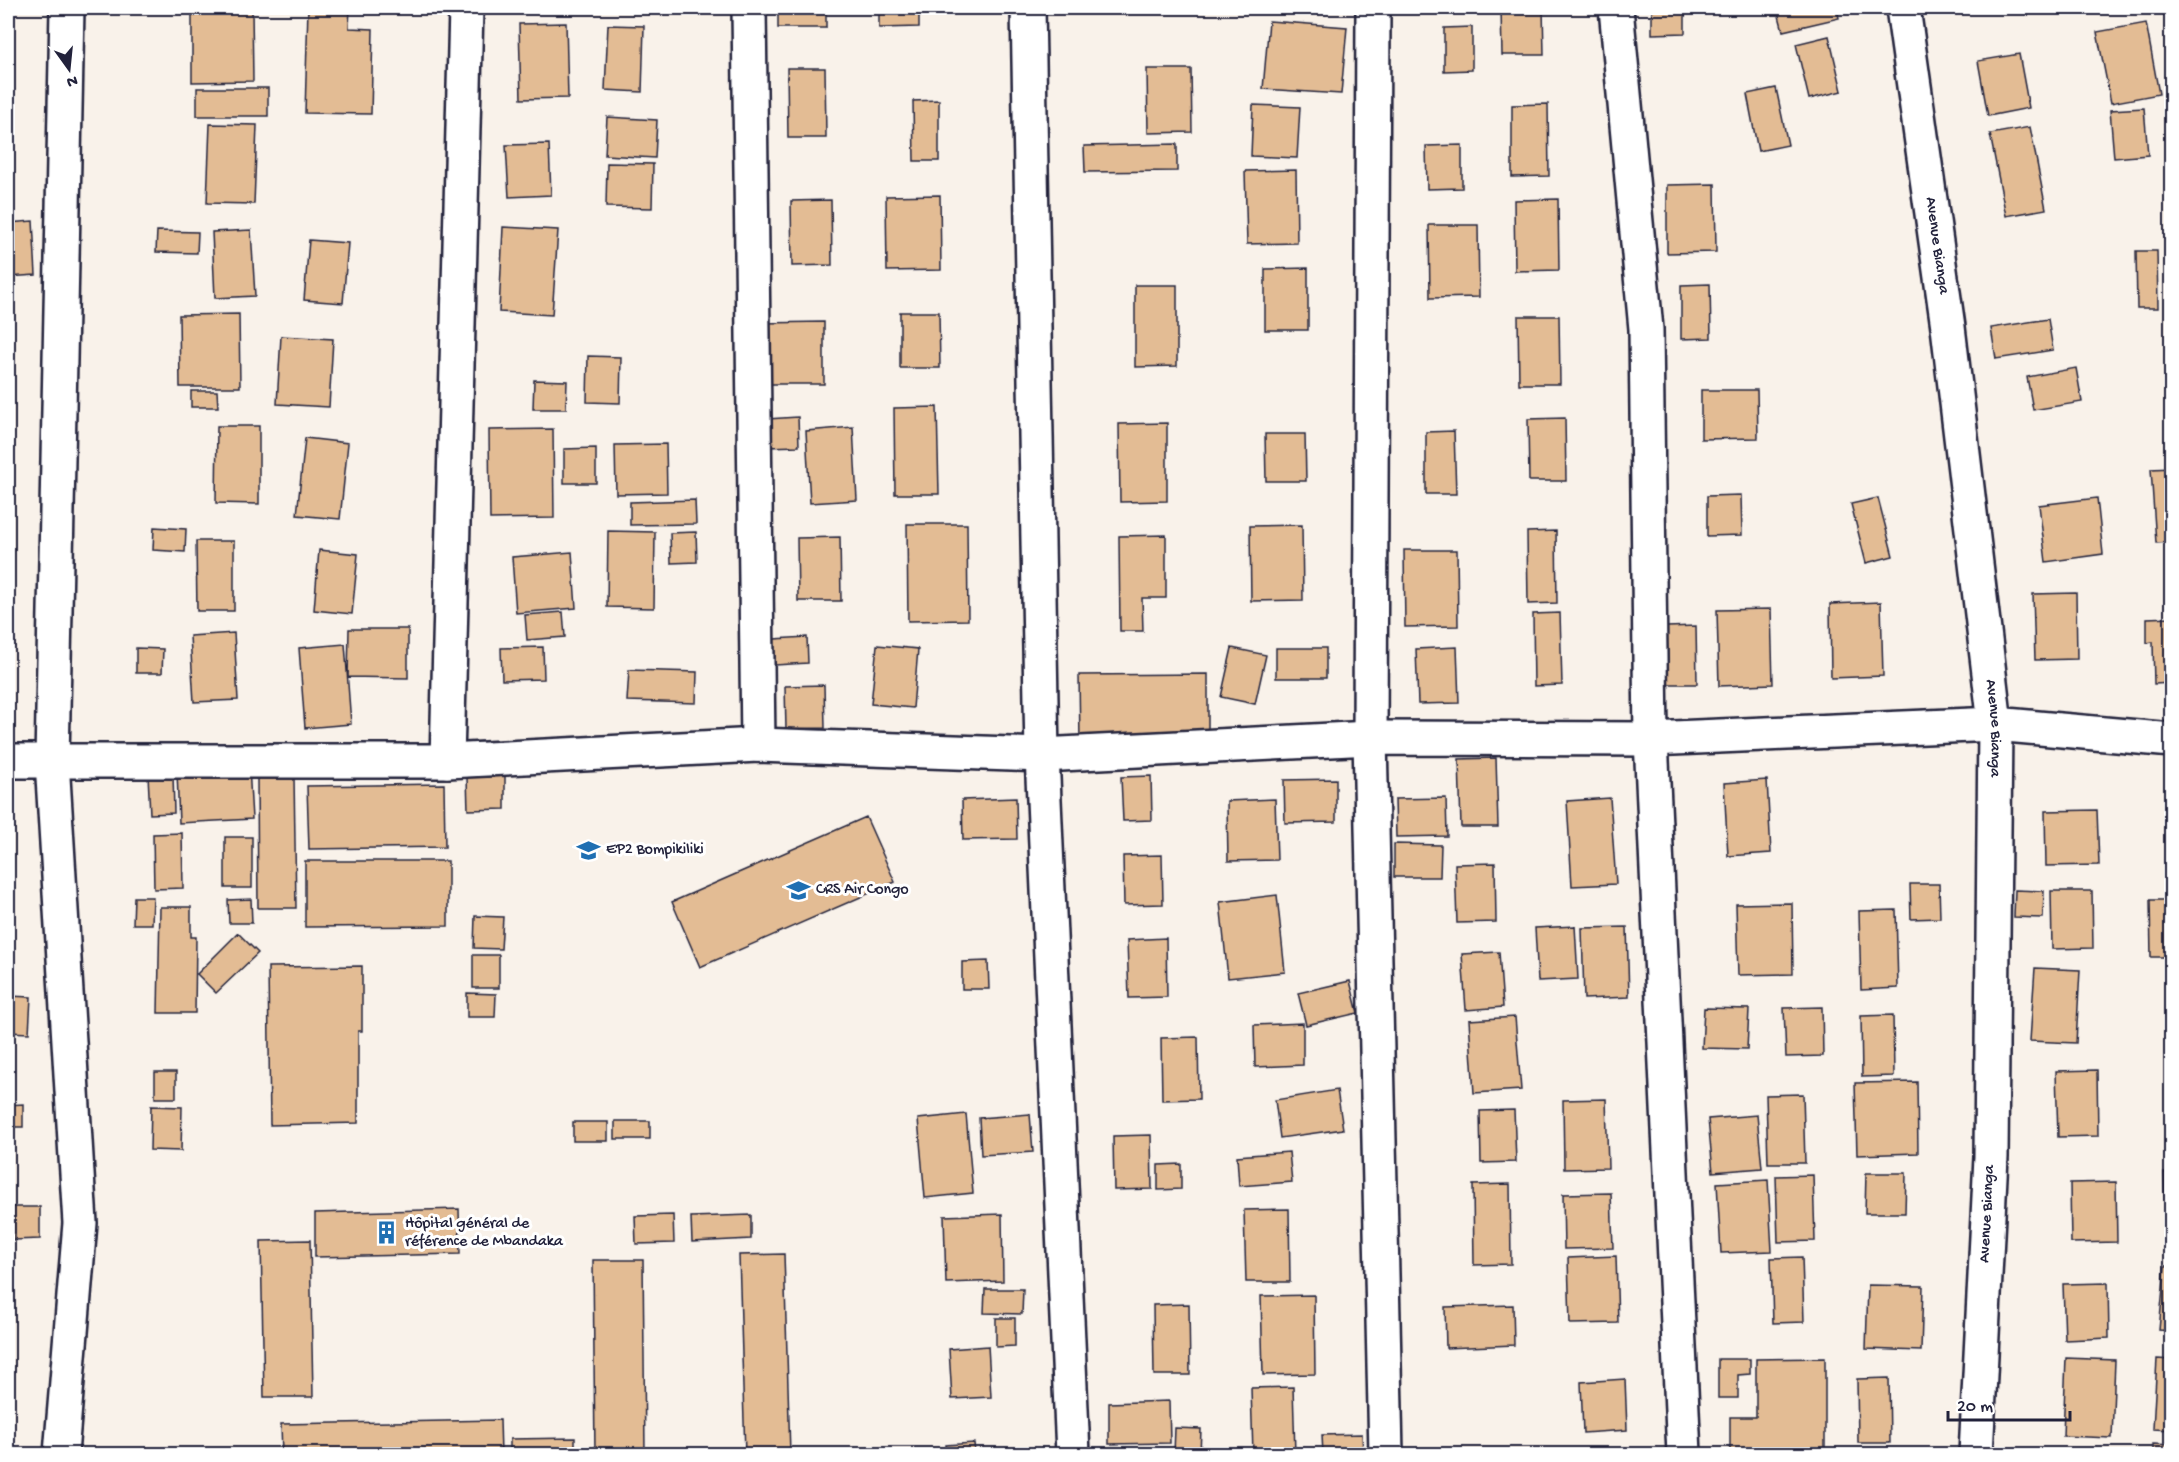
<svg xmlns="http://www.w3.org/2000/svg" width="2179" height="1462" font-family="'Gochi Hand',sans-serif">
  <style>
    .building { fill: #e3bc94; stroke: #22223b; stroke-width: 1.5 }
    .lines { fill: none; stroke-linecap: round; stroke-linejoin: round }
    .minor-casing { stroke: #22223b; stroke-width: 38 }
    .minor { stroke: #fff; stroke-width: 33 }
    .labels { text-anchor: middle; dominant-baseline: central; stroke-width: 6; stroke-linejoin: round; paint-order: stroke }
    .street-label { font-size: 16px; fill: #22223b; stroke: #fff }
    .poi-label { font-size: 16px; fill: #22223b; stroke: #fff; text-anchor: start }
  </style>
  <rect width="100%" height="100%" fill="#f9f2ea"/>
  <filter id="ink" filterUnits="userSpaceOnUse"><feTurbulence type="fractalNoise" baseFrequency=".0167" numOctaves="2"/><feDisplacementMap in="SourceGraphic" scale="12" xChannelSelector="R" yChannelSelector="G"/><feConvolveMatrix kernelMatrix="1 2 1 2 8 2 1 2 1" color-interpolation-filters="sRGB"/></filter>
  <g filter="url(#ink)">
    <path class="building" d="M308,8H350L349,28L373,29L371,114L305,113Z
      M778,8H826V28H778Z
      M879,8H919V27L879,28Z
      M1501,8H1543L1544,55H1502Z
      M1652,8H1685V33L1652,34Z
      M1777,8H1837L1839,18L1783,31Z
      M252,10L253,81L192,82V11Z
      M1269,21L1347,27L1341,94L1263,89Z
      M566,23L568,98L521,99L519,24Z
      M2146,23L2159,94L2111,103L2097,32Z
      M608,25L644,26L642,92L605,90Z
      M1472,27V70L1444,71V28Z
      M1829,36L1842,91L1809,99L1796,44Z
      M2019,54L2029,108L1988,116L1978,61Z
      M787,68H825L826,138H788Z
      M1147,69H1191L1192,132L1148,133Z
      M197,88H268V116H197Z
      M1776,88L1788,145L1758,151L1747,94Z
      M939,100V161H914L913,101Z
      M1548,104L1549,176L1512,177V105Z
      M1253,105L1300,107L1297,158L1251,156Z
      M2144,108L2148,155L2114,158L2110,110Z
      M607,117L657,120L655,158L605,155Z
      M210,124L257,125L254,204L207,203Z
      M2030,127L2046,209L2006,216L1990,134Z
      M549,144L551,195L509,197L506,145Z
      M1177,144V171L1085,172L1084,146Z
      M1462,145V188L1427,189L1426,146Z
      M607,163L653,164L652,208L606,207Z
      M1296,170L1297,243L1247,244L1245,171Z
      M1715,184L1716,252L1667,253V185Z
      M940,195L941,270L887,271L886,196Z
      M1558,199L1559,270L1515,271L1514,200Z
      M831,200L832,265L792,266L791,201Z
      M33,221L36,275L8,277V223Z
      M1429,225H1478L1479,297L1430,298Z
      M503,227L558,230L552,315L499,312Z
      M251,230L255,296L215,298L212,232Z
      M157,231L198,232L197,253L156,252Z
      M309,240L348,243L343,303L304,300Z
      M2136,251H2157L2158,308H2137Z
      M1308,268V330H1265V269Z
      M1710,284L1711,338L1681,339V285Z
      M1135,285H1177V366L1135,367Z
      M900,312H939L940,368H900Z
      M239,314L240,387H180L179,315Z
      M1518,316H1559L1560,384H1519Z
      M2048,319L2053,350L1996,359L1991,328Z
      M824,322V384H762L761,323Z
      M281,336L333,339L329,407L277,404Z
      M588,356L621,357L620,403L587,402Z
      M2076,368L2082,402L2033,410L2027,377Z
      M534,380L567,381L566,409H533Z
      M1701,390H1757L1758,438L1701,439Z
      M191,391H217L218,407H191Z
      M937,407L939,494H895L894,408Z
      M798,417L799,446L767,447V419Z
      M1565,418L1566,481H1529L1528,419Z
      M1167,423V501L1120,502L1119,424Z
      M217,426H259V504L216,503Z
      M853,427L857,500L810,503L806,431Z
      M553,429L554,518L490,519L489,430Z
      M1454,431L1456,494H1426V432Z
      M1265,434H1305L1306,481H1266Z
      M305,438L348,443L340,519L297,515Z
      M666,444L667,493L616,494L615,445Z
      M596,448V483H564V449Z
      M2172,468V542L2156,543L2151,469Z
      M1741,495L1742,535L1707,536V496Z
      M1878,498L1893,556L1866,563L1851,504Z
      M2097,498L2103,554L2046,562L2039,505Z
      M695,500L696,524L630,525V502Z
      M907,524H967L968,620L908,621Z
      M1302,525L1303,600L1251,601L1250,526Z
      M154,527L186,529L185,552L153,550Z
      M608,531L655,532L654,608L607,607Z
      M1556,531L1557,603L1528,604L1527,532Z
      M696,532L697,562L671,563L670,533Z
      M1166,535V598H1142L1143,631H1120L1119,536Z
      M840,537L841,601H798L797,538Z
      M196,541H234V611H197Z
      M319,550L358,554L352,614L314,610Z
      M1404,550H1457L1458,626L1405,627Z
      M572,552L576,608L516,613L512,557Z
      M2076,593L2077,659L2035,660L2033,594Z
      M1881,602L1883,676L1831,678L1830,604Z
      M1771,609L1773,684L1719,686L1717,610Z
      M563,612L565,637L527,640L525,615Z
      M1560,613L1562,685L1534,686L1533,614Z
      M2172,617V683L2154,684L2153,642L2147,643V618Z
      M1696,626L1697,684H1668L1667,627Z
      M349,629H408V678L348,677Z
      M234,633L238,700L194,702L190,636Z
      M807,637L808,663L775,665L774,639Z
      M345,644L351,724L305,728L299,648Z
      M877,645L918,649L913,708L871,704Z
      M543,647L544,679L502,680L501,648Z
      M1457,647L1459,703L1418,704L1416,649Z
      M136,648L163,649L162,673H136Z
      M1232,648L1266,655L1255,704L1221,697Z
      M1276,648H1326V678H1276Z
      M629,670L697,672L696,703L627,701Z
      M1208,674V740L1080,742L1079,675Z
      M824,685L825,728L786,729L785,686Z
      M1496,758L1498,827H1461L1459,759Z
      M249,767L252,819L179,823L177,771Z
      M173,774L174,813L150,814L148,775Z
      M505,776V809L468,810L467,777Z
      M1151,776L1152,820L1123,821L1121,777Z
      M294,777L296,908H258L257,778Z
      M1336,779V822L1285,823L1284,780Z
      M1767,780L1771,853L1728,856L1724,783Z
      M444,784L445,847L309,849L307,786Z
      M1016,798L1017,839L963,840L962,800Z
      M1446,798L1447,836L1396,837L1395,799Z
      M1610,798L1616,884L1572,886L1567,801Z
      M1275,799L1277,860L1228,861L1227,801Z
      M2097,810L2099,865L2046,866L2045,811Z
      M866,817L895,882L700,967L672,902Z
      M182,833L183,888L154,889L153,834Z
      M225,837H252V888H225Z
      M1394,844L1441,845L1440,877H1394Z
      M1162,855L1163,904L1124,905L1123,856Z
      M305,861H448V926L305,927Z
      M1495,863L1496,922L1457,923L1455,864Z
      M1910,884H1939L1940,918L1911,919Z
      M2015,890L2044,891L2043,918L2014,917Z
      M2051,891H2092L2093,948L2052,949Z
      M1277,895L1285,972L1228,978L1220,902Z
      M134,897H153L152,924H133Z
      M251,899L252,923H229L228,900Z
      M2150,900H2172V957H2151Z
      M1792,903L1793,974L1738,975L1736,904Z
      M160,907H191V937H196L195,1013H158Z
      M1896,910L1898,988L1861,990L1859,911Z
      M475,916L503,917L501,949L474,948Z
      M1575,926L1578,979L1538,981L1535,928Z
      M1627,927L1629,997L1584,999L1582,928Z
      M238,933L258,953L216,993L197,974Z
      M1166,938L1167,997L1129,998L1127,940Z
      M1499,952L1503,1007L1466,1010L1462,954Z
      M473,955H499V988H473Z
      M988,961L989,989H962V962Z
      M362,966V1031H358V1123L270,1125L268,967Z
      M2035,968L2080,970L2076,1043L2030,1041Z
      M1350,981L1358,1013L1306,1025L1298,993Z
      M467,993L496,994L495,1017H467Z
      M8,996L31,997L29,1033L8,1032Z
      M1822,1007L1823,1056L1786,1057L1784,1008Z
      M1704,1008L1749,1009L1747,1049L1702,1048Z
      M1893,1015L1894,1076L1862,1077L1861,1016Z
      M1515,1017L1521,1090L1474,1093L1469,1020Z
      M1303,1023V1065L1255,1067L1254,1025Z
      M1198,1037L1199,1099L1162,1100L1161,1038Z
      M8,1040H12L13,1072H8Z
      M2097,1070L2098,1136L2058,1137L2056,1071Z
      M155,1072H176V1098H155Z
      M1917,1082L1918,1153L1857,1155L1855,1083Z
      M1337,1090L1343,1129L1280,1138L1275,1100Z
      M1803,1094L1805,1163H1768L1766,1095Z
      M1606,1099L1608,1168L1564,1169L1563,1100Z
      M23,1104V1127H8V1105Z
      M151,1106L182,1107L181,1151L150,1150Z
      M1514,1110L1516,1162L1481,1163L1480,1111Z
      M966,1114L973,1193L925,1198L918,1119Z
      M1030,1114L1033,1152L981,1155L979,1118Z
      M1757,1115L1762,1168L1713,1172L1708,1119Z
      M615,1121H650V1139H615Z
      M573,1122H608V1141H573Z
      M1151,1135L1152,1189L1114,1190L1113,1136Z
      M1289,1152L1292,1182L1239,1186L1237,1156Z
      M1181,1164V1189L1158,1190V1165Z
      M1866,1173H1906L1905,1213H1865Z
      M2164,1173H2172V1240H2166Z
      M1813,1175L1815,1241L1778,1242L1776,1176Z
      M1768,1180L1772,1251L1721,1253L1717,1183Z
      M2116,1182L2117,1242L2071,1243L2070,1183Z
      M1510,1184L1511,1264L1474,1265L1473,1185Z
      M1611,1193L1613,1248L1564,1249L1563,1194Z
      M13,1207H40V1239L13,1240Z
      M459,1209L460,1254L315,1257V1213Z
      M1289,1209L1290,1282H1246L1244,1210Z
      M1002,1214L1003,1281L946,1283L944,1216Z
      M673,1215L674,1243L636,1244L635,1216Z
      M751,1215V1239L692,1242L691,1217Z
      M310,1240L313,1397H264L261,1241Z
      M784,1254L790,1454H745L739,1255Z
      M1616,1256L1618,1323L1570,1324L1568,1258Z
      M1802,1257L1804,1322L1773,1323L1771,1258Z
      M593,1260H643L645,1454H595Z
      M2165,1266H2172V1331L2159,1330Z
      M2108,1283L2109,1338L2065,1340L2063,1284Z
      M1868,1285L1923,1286L1921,1351L1866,1349Z
      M985,1289H1023L1022,1314L984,1313Z
      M1314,1295L1315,1374L1263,1375L1261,1296Z
      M1189,1304L1190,1375H1154L1153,1305Z
      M1513,1305L1514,1345L1446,1348L1445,1307Z
      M996,1318H1015V1346L996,1347Z
      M988,1346L991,1397L952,1399L949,1349Z
      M1825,1358V1454H1730V1417H1756V1359Z
      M2066,1358L2115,1360L2112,1438L2063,1436Z
      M1718,1359H1750V1374L1738,1375V1398H1718Z
      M2157,1359L2172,1360V1430L2153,1429Z
      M1889,1378L1890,1443H1858L1857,1379Z
      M1625,1379L1627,1430L1583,1433L1581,1382Z
      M1293,1387L1295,1454H1253L1251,1388Z
      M1169,1401L1170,1443L1109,1444V1403Z
      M500,1420L501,1454H282L281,1424Z
      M1175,1428L1201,1429L1200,1454H1174Z
      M1362,1434L1363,1454H1323L1322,1435Z
      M575,1438V1454H510V1439Z
      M974,1443L975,1454H946L945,1445Z
      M2153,1444L2172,1445V1454H2153Z"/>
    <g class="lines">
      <defs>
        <g id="minor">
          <path d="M749,8L758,745"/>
          <path d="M1028,8L1042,755L1073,1454"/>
          <path d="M1373,8L1370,738L1386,1454"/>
          <path d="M1616,8L1646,329L1651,739L1684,1454"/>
          <path id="s1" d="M1903,8L1948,327L1995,724L1991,1157L1976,1454"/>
          <path d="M8,761H447L758,745L1042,755L1370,738L1651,739L1995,724L2172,740"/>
          <path d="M447,761L466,8"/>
          <path d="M61,1454L80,1223L52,761L67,8"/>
        </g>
      </defs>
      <use href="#minor" class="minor-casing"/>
      <use href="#minor" class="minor"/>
    </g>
  </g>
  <defs>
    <symbol id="school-bare" viewBox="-9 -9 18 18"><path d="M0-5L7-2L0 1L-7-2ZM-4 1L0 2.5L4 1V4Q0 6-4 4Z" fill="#1f6fb2" stroke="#fff" stroke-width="2.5" paint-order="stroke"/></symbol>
    <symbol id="building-bare" viewBox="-9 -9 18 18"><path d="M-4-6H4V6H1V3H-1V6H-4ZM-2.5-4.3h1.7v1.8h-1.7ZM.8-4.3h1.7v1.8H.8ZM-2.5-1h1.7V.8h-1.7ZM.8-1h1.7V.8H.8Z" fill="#1f6fb2" stroke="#fff" stroke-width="2.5" paint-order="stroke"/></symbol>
  </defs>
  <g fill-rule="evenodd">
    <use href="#school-bare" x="572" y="834" width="33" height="33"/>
    <use href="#school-bare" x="782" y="874" width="33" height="33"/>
    <use href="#building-bare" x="370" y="1216" width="33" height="33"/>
  </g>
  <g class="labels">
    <g class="street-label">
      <text stroke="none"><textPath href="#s1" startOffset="240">Avenue Bianga</textPath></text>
      <text stroke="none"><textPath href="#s1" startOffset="726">Avenue Bianga</textPath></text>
      <text transform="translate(1988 1214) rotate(-87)">Avenue Bianga</text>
    </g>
    <g class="poi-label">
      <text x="606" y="850">EP2 Bompikiliki</text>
      <text x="816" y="890">CRS Air Congo</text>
      <text x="405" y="1224">Hôpital général de<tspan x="405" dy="18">référence de Mbandaka</tspan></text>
    </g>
  </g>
  <rect width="2179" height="1462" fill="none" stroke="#fff" stroke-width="30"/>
  <rect x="15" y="15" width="2149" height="1432" fill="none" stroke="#22223b" stroke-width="2" filter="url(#ink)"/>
  <g transform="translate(69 69) rotate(165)" stroke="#ffffff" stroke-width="4.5" paint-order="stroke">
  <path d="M0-4.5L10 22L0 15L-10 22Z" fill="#22223b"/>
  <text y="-9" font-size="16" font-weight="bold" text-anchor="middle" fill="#22223b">N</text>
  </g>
  <path d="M1948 1411v9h122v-9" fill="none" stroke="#22223b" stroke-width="3"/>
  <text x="1957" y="1411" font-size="18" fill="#22223b" stroke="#ffffff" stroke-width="4.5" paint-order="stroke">20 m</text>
</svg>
